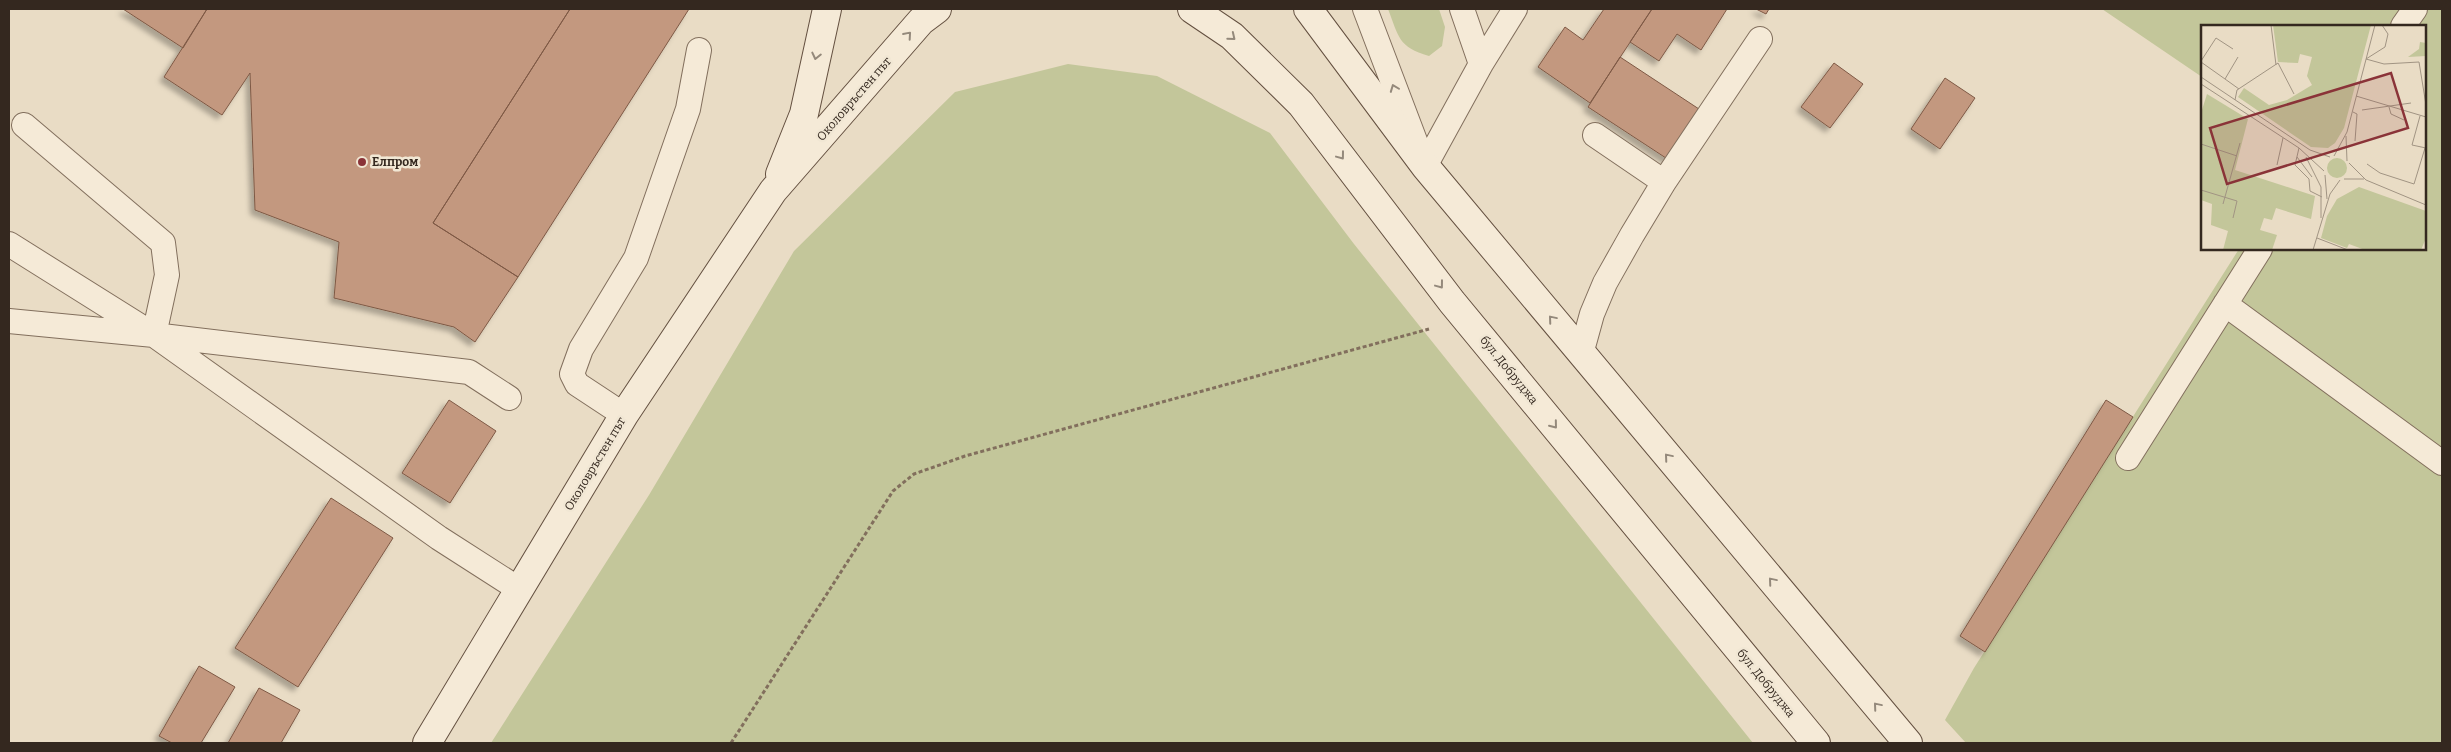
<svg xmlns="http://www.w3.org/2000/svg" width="2451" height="752" font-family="Bitter,serif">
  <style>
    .green { fill: #c3c69a }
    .building { fill: #c3987f; stroke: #7e5945; filter: url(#shadow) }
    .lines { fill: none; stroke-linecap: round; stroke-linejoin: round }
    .lane-casing { stroke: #826f5d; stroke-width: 26 }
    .secondary-casing { stroke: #645040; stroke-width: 30 }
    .path { stroke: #826f5d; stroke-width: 3; stroke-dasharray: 4 2.5; stroke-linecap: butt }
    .lane { stroke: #f5ead7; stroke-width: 24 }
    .secondary { stroke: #f5ead7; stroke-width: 28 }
    .oneway { stroke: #94897b }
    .poi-dot { fill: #8a3338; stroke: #f1e7d4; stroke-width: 2 }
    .labels { text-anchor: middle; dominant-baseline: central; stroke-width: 5; stroke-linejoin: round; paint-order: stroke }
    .street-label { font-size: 12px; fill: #34281f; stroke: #f1e7d4 }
    .poi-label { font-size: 12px; font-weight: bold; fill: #34281f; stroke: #f1e7d4; text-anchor: start }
    .inset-road { fill: none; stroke: #a19483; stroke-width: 1 }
    .view { fill: #8a3338; fill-opacity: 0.15; stroke: #8a3338; stroke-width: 2.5 }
    .inset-edge { fill: none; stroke: #34281f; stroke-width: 2.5 }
  </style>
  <defs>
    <filter id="shadow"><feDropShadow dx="-4.5" dy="4.5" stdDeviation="2.5" flood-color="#0004"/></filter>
  </defs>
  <rect width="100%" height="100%" fill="#e9dcc5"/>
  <path class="green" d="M1388,9H1439L1445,27L1442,46L1429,56C1398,47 1399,37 1388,9Z
    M2102,9H2442V743H1966L1945,720L1974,668L2239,249H2425V26H2202V77Z
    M1068,64L1157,76L1270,133L1354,244L1753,743H491L649,495L794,251L955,92Z"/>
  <path class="building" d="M123,9H207L183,48Z
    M207,9H570L433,223L518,277L475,342L454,327L334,298L339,242L255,210L250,73L222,115L164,77Z
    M570,9H689L518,277L433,223Z
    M1604,9H1652L1590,103L1538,67L1565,27L1583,40Z
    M1652,9H1727L1701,50L1677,34L1659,61L1630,42Z
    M1756,9H1769L1766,14Z
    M1620,57L1702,111L1669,160L1588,107Z
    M1834,63L1863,84L1830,128L1801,107Z
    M1945,78L1975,98L1940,149L1911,129Z
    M449,400L496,431L450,503L402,473Z
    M2106,400L2133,417L1985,652L1960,636Z
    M331,498L393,538L298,687L235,648Z
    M199,666L235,687L201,743H172L159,736Z
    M259,688L300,710L281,743H228Z"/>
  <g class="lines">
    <defs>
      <path id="lane" d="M1365,9L1417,146
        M1462,9L1481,64
        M2403,26L2415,9
        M24,125L163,243L167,275L154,335
        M1595,135L1664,182
        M1425,166L1481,64L1515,9
        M9,244L154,335L439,538L520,590
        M2225,304L2442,463
        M9,321L154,335L469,372L509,398
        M1581,354L1592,314L1605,283L1632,235L1664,182L1760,39
        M624,415L577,384L572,374L581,349L636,258L688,109L699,50
        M2128,458L2260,249"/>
      <path id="secondary" d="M1192,9L1232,36L1301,104L1452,302L1816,743
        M1308,9L1425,166L1908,743
        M780,174L804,114L827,9
        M427,743L624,415L773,191L921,21L937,9"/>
    </defs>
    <use href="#lane" class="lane-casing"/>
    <use href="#secondary" class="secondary-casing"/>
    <path class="path" d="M731,743L893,491L914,474L965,456L1429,329"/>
    <use href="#lane" class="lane"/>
    <use href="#secondary" class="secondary"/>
  </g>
  <defs><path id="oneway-chevron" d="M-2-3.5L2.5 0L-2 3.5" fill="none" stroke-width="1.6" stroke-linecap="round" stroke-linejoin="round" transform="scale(1.25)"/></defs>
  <g class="oneway">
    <use href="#oneway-chevron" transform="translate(908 35) rotate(-49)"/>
    <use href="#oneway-chevron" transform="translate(1232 37) rotate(39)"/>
    <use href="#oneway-chevron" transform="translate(816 56) rotate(103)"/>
    <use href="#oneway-chevron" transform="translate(1394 88) rotate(-111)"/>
    <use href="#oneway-chevron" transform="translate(1341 156) rotate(53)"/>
    <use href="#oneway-chevron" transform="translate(1440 285) rotate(53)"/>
    <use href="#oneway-chevron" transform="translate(1552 319) rotate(-130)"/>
    <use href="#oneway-chevron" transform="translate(1554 425) rotate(51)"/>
    <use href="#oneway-chevron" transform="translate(1668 457) rotate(-130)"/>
    <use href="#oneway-chevron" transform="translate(1772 581) rotate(-130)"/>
    <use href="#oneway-chevron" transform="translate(1877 706) rotate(-130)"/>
  </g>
  <circle class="poi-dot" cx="362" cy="162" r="5"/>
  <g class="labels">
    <g class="street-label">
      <text transform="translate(854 99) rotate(-49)">Околовръстен път</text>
      <text transform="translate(1509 370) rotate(51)">бул. Добруджа</text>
      <text transform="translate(595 464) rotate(-59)">Околовръстен път</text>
      <text transform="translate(1766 683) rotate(51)">бул. Добруджа</text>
    </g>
    <g class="poi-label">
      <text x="372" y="162">Елпром</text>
    </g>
  </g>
  <g transform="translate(2201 25)">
    <rect width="225" height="225" fill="#e9dcc5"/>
    <path d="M72,0H170L143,103L134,118L127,123L110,122L37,72L43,63L68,80L86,75L111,60L106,51L111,32L99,29L97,38L77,37ZM219,17L225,18V31L207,32L218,24ZM6,69L47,94L34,145L114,171L110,194L75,183L71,195L63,193L59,205L76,210L71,225H22L27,206L10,200L11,179L0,175V88ZM126 143a10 10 0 1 1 20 0a10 10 0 1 1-20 0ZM158,162L225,186V213L220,225H164L148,219L146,223L120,213L126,191L136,174Z" fill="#c3c69a"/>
    <path class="inset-road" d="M70,0L75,40M37,32L24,54L38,64M165,34L183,39L218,37L225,80M165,34L184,22L187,9L181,0M0,36L15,13L32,24M0,37L24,54M0,52L109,125L129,132M0,59L98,123L123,146M155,71L225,92M34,75L36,65L77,38L93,69M188,82L190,89L203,95M161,85L210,78M152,87L156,89L154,116M219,91L211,120L225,123M145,111L146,136M0,119L36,131M98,123L94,140L108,154L109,166L121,172M133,131L146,107L174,0M96,132L111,152M105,132L120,162V193M148,138L165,155L225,180M166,139L179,148L213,159L224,123M76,140L82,113M124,150L126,174M143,154H163M0,165L36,176L32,193M22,179L39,118M116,213L147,225M112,225L129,169L139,155"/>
    <path class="view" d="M190,48L207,103L26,159L9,103Z"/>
    <rect width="225" height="225" class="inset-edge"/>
  </g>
  <rect width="2451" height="752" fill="none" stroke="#34281f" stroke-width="20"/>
</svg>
